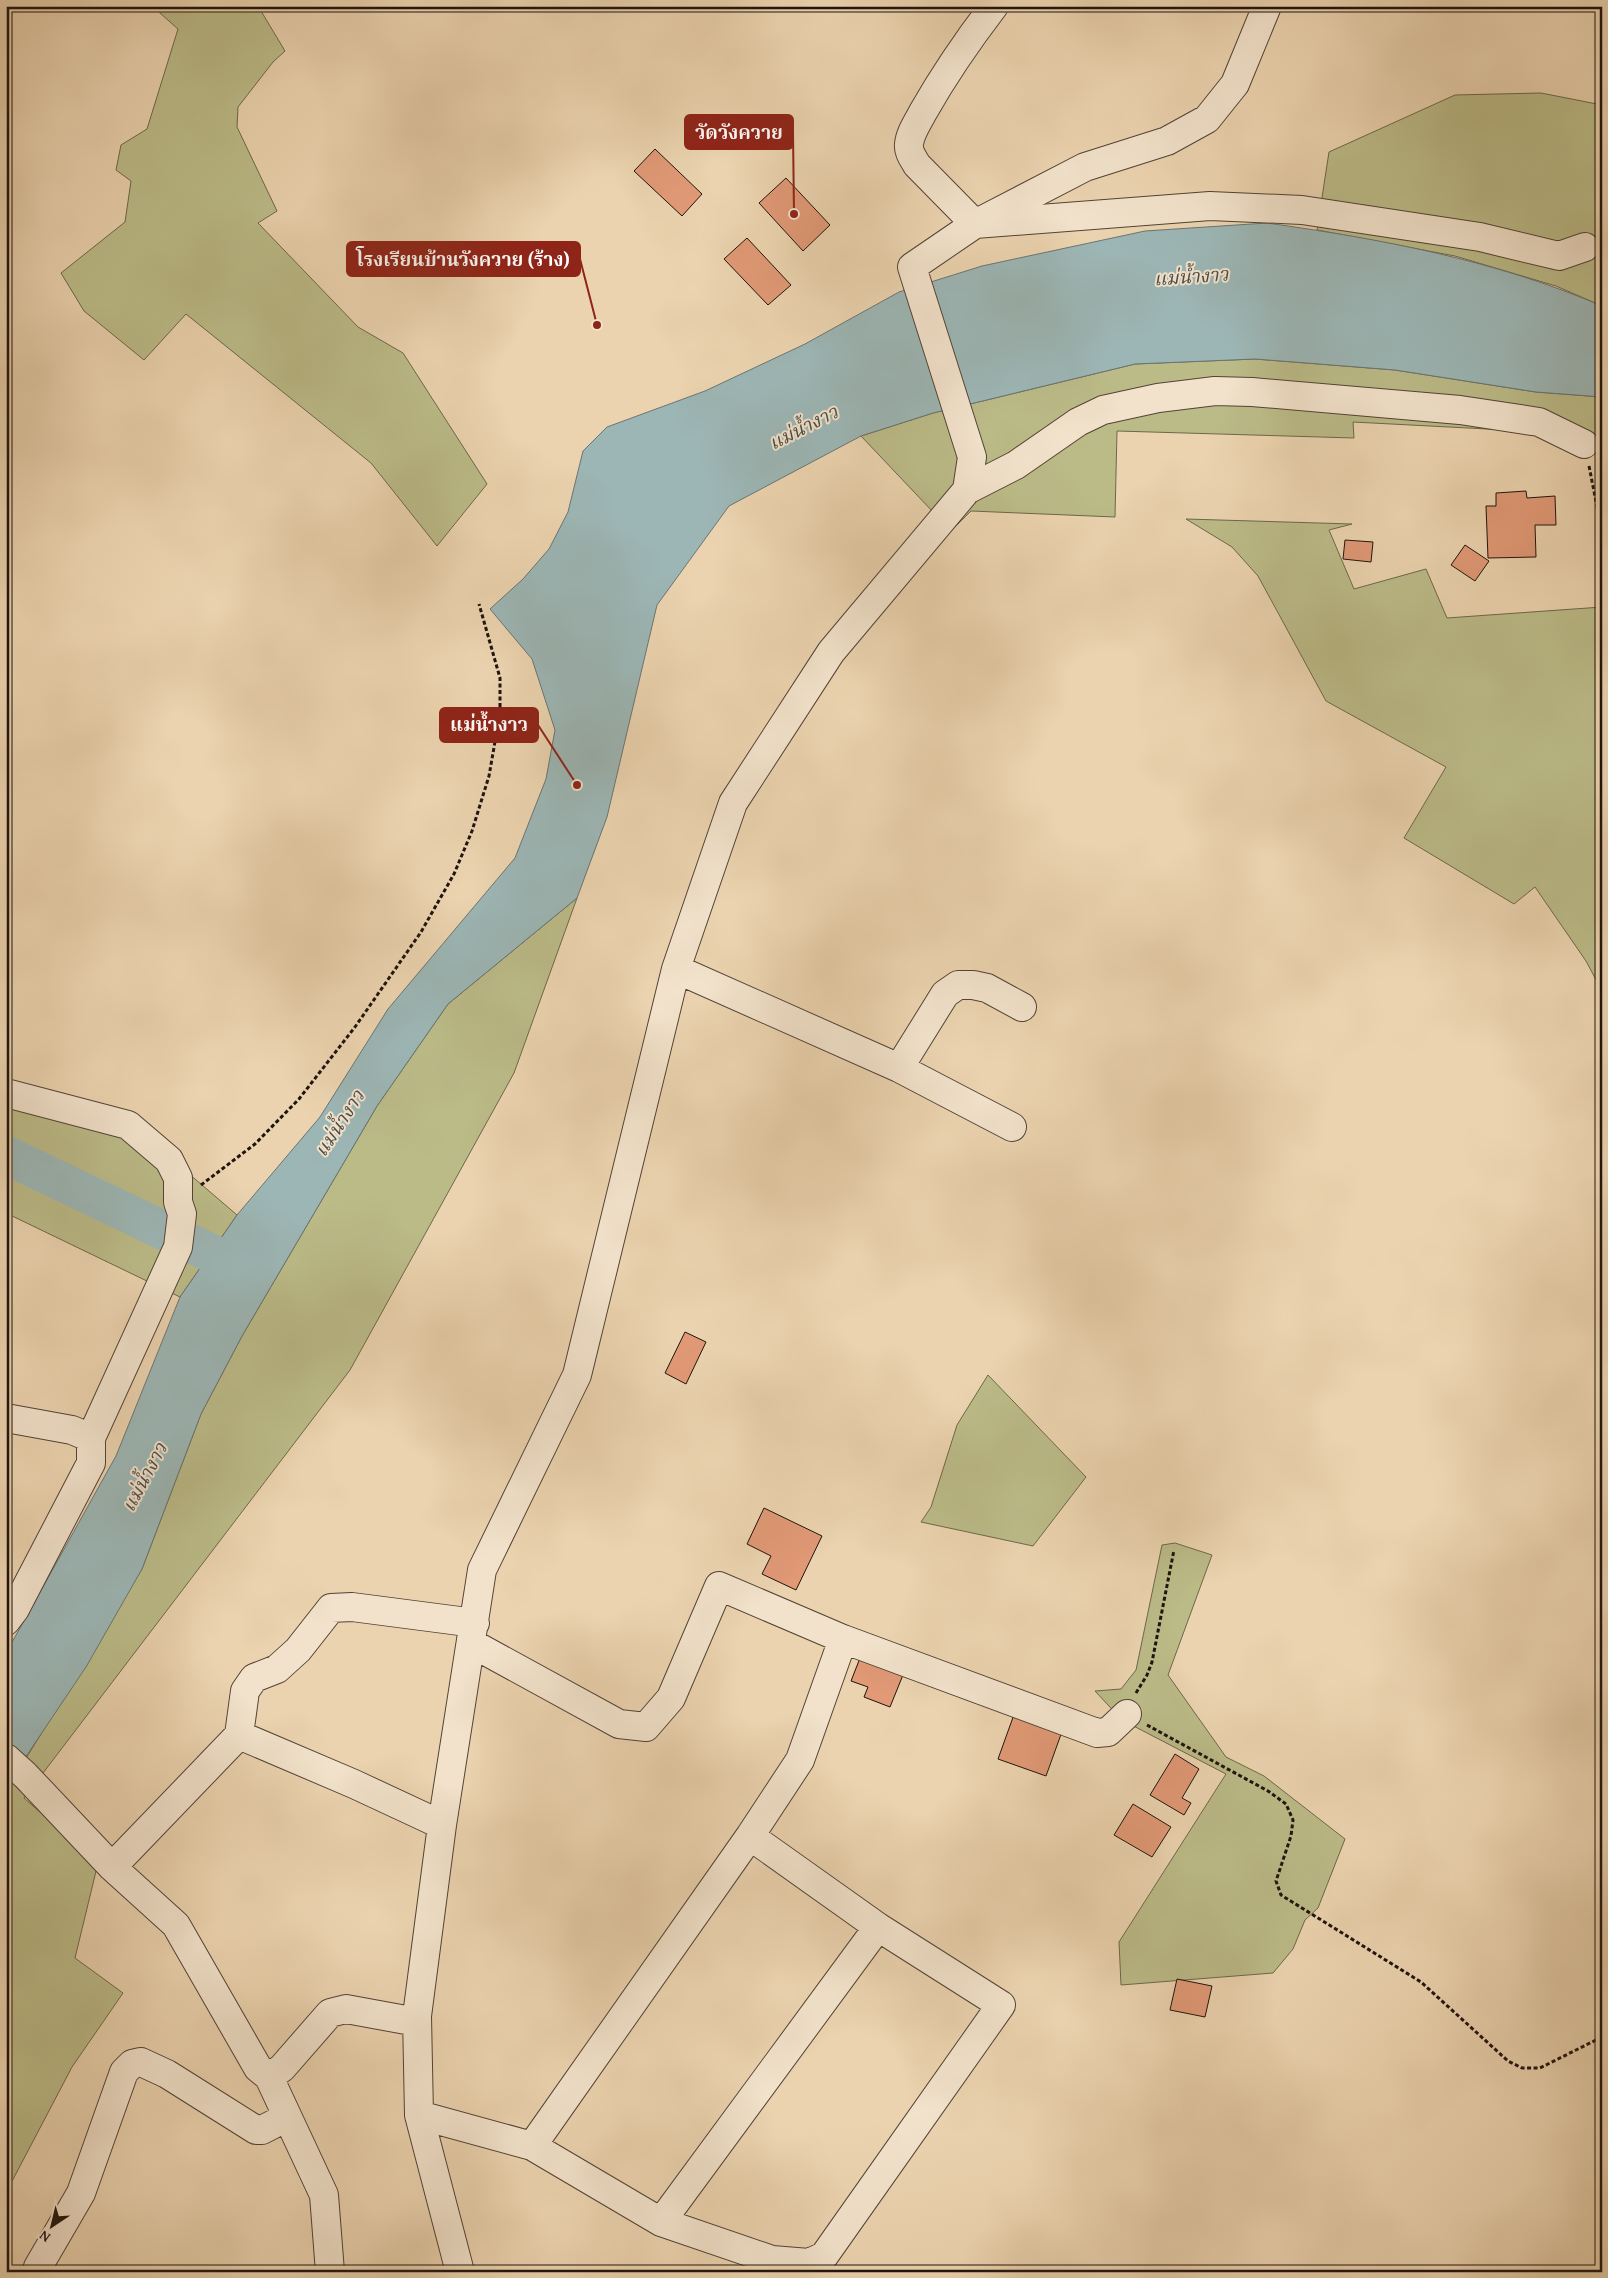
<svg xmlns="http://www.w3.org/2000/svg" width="1608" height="2278" font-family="'Gentium Book Plus','Noto Serif Thai',serif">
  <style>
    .green { fill: #bb8; stroke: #6d674b }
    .water { fill: #9cb6b5; stroke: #6a7572 }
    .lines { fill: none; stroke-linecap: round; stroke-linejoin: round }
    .river { stroke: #9cb6b5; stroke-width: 39 }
    .building { fill: #e19976; stroke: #1f130e }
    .minor-casing { stroke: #524336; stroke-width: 30 }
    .path { stroke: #1f130e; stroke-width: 3; stroke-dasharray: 4 2.5; stroke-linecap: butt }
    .minor { stroke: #f2e2cb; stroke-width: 28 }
    .labels { text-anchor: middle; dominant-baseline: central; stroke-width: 4; stroke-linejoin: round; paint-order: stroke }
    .water-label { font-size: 19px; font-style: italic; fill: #4b4c48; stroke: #f2e2cb }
    .leader { fill: none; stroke: #8f2418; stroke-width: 2 }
    .callout-dot { fill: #8f2418; stroke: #f2e2cb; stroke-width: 2 }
    .callout { fill: #8f2418; stroke: #8f2418; stroke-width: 2 }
    .callout-label { font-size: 19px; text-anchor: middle; font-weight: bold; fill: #fff }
  </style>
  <rect width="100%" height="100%" fill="#ebd3af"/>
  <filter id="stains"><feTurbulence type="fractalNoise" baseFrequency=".004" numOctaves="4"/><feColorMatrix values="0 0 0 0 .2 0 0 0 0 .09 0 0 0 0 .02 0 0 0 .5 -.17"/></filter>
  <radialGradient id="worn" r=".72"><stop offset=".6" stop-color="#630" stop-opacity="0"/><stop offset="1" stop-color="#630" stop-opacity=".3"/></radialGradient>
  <path class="green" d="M152,6H258L285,51L273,62L238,107L237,127L277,211L258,223L358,327L403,353L487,484L437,546L371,463L186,314L144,360L84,311L61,273L125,222L131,181L116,170L121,145L147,129L178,29Z
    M1541,93L1602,105V306L1556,286L1455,256L1317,230L1329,152L1455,95Z
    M1255,359L1395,370L1536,392L1602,397V435L1353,422L1354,438L1117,431L1115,517L971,511L951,531L861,436L933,413L1135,364Z
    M1186,519L1352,524L1329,530L1354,589L1426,569L1447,618L1602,607V991L1586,961L1535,887L1514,904L1404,838L1446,767L1326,701L1258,576L1232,547Z
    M577,898L514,1073L350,1370L24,1798L98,1863L75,1958L123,1993L72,2067L10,2185L9,2272H6V1791L142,1569L201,1414L242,1336L377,1106L448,1004Z
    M6,1084L118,1113L237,1215L180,1297L6,1213Z
    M988,1375L1086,1477L1033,1546L921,1522L931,1507L957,1425Z
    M1175,1543L1212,1555L1168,1675L1226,1757L1264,1776L1345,1839L1318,1908L1305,1920L1293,1949L1273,1973L1121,1985L1119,1942L1226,1774L1122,1720L1095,1691L1121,1689L1136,1670L1162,1545Z"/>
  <path class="water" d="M1267,223C1381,239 1495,260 1602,306V397L1536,392L1395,370L1255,359L1135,364L933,413L861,436L729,506L657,605L607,817L577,898L448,1004L377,1106L242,1336L201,1414L142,1569L86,1667L27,1755L6,1791V1653L116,1456L180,1297L237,1215L320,1117L388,1009L515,858L546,779L555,730L532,659L490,609L523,579L549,549L568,512L583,451L607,427L705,391L805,344L899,292L982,266L1145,231Z"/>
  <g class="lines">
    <path class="river" d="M6,1155L244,1269"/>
  </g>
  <path class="building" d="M655,149L702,194L682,216L634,171Z
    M786,178L830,225L803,251L759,203Z
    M747,238L791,285L768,305L724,259Z
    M1526,491L1527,498L1555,496L1556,525H1535L1536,557L1488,558L1486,506H1496V493Z
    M1345,540L1373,542L1371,562L1343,559Z
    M1465,545L1489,561L1475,581L1451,565Z
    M685,1332L706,1342L686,1384L665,1373Z
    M764,1508L822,1536L796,1590L762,1574L771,1556L747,1544Z
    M862,1653L905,1670L890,1707L864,1697L868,1687L851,1681Z
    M1016,1709L1064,1726L1046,1776L998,1759Z
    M1175,1754L1199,1769L1182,1798L1191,1803L1184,1815L1150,1795Z
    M1133,1804L1171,1827L1152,1857L1114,1835Z
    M1177,1979L1212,1986L1205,2017L1170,2010Z"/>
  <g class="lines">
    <defs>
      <path id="minor" d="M994,6C968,40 944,75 923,112C918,122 910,133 909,144C908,152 913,158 917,165L975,224L1210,206L1302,210L1480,237L1559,256L1585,247
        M967,490L1016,465L1078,422L1103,410L1158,398L1215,391L1252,392L1460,410L1539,422L1584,444
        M676,969L899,1068L1012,1127
        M899,1068L945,994L958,985H973L987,988L1022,1007
        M6,1093L128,1125L169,1160L178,1178V1202L182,1214L178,1247L91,1438V1463L15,1609L6,1621
        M6,1418L72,1430L91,1438
        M471,1643L619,1724L646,1727L671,1698L719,1586L843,1639L1097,1733L1108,1732L1127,1714
        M6,1758L25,1775L112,1867L176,1925L258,2068L269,2077L324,2195L330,2272
        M442,1825L354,1784L239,1735L245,1691L254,1678L277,1669L298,1650L331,1608L352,1607L475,1623
        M112,1867L239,1735
        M269,2077L282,2068L330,2013L346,2009L417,2022
        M419,2115L532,2146L661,2222L772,2260L809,2263L824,2256L1001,2005L878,1927L750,1836
        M532,2146L750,1836L800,1760L843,1639
        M661,2222L878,1927
        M37,2272L38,2267L81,2193L124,2072L132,2064L141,2062L167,2074L256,2130H262L287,2117
        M460,2272L419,2115L417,2016L442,1825L482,1570L577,1375L676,969L733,803L831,652L967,490L972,457L912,267L975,224L1085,167L1167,141L1207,119L1235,84L1267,6"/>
    </defs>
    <use href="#minor" class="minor-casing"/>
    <path class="path" d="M1589,466L1602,532
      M201,1185L255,1144L299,1099L355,1027L421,932L454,874L472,831L489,776L500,713V678L479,604
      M1136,1693L1147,1675L1152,1662L1174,1550
      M1147,1725L1268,1791L1286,1804L1293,1820L1291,1836L1276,1881L1281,1895L1421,1982L1508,2061L1522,2068H1540L1602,2037"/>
    <use href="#minor" class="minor"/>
  </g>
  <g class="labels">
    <g class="water-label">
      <text transform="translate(1191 276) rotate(-4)">แม่น้ำงาว</text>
      <text transform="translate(803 427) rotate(-27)">แม่น้ำงาว</text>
      <text transform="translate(339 1123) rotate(-57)">แม่น้ำงาว</text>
      <text transform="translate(144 1477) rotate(-62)">แม่น้ำงาว</text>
    </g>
  </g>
  <path class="leader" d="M794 214L793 132M597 325L580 259M577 785L538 725"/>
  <g class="callout-dot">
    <circle cx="794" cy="214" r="5"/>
    <circle cx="597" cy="325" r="5"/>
    <circle cx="577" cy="785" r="5"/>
  </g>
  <g class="callout">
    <rect x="685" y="115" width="108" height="34" rx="5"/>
    <rect x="347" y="242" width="233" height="34" rx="5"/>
    <rect x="440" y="708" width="98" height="34" rx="5"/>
  </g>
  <g class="callout-label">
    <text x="739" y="139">วัดวังควาย</text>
    <text x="463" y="266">โรงเรียนบ้านวังควาย (ร้าง)</text>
    <text x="489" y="731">แม่น้ำงาว</text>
  </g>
  <rect width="1608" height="2278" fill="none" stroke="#ebd3af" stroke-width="25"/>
  <rect x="8" y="8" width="1593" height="2263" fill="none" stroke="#1f130e" stroke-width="2.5"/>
  <rect x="12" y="12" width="1583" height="2253" fill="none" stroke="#1f130e"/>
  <g transform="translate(52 2226) rotate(215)" stroke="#f2e2cb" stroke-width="4" paint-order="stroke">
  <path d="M0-4L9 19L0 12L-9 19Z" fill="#1f130e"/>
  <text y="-8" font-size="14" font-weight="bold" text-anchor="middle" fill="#1f130e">N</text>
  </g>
  <rect width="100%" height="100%" filter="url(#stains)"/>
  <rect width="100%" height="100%" fill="url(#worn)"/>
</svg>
